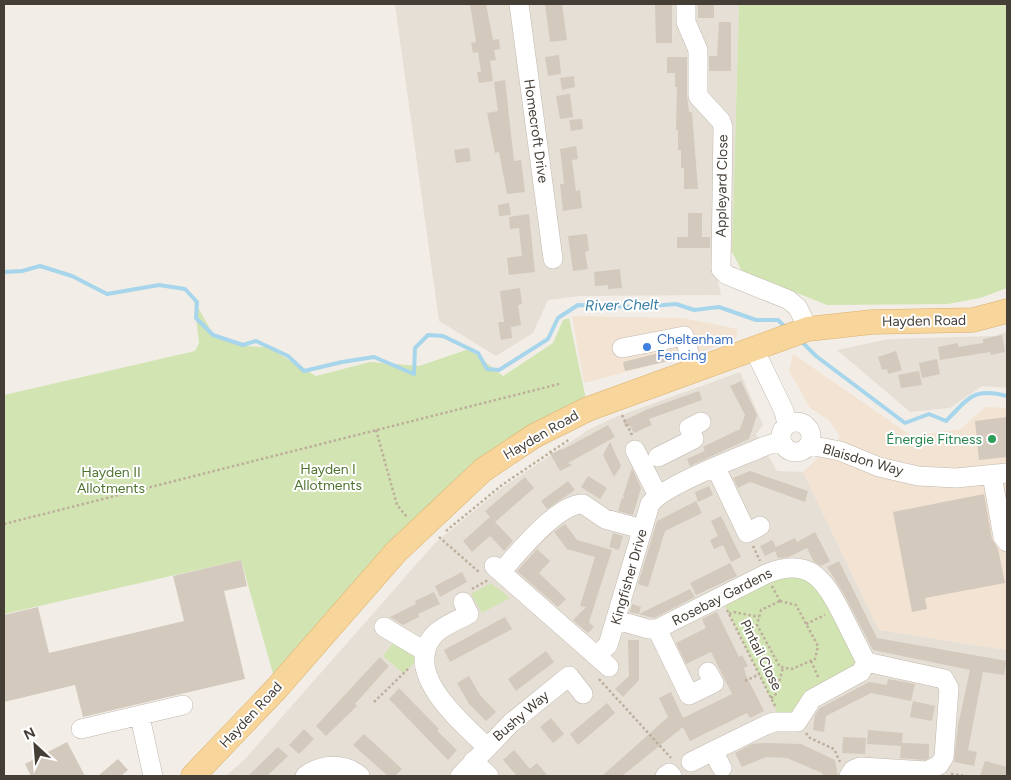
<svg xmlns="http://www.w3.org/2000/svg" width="1011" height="780" font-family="Figtree,sans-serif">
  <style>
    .residential { fill: #e6dfd6 }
    .commercial { fill: #f3e3d3 }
    .green { fill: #d2e4b2 }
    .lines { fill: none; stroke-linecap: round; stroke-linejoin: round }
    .stream { stroke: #a7d5eb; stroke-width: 4 }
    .building { fill: #d3c9bd }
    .minor-casing { stroke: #c0b8ad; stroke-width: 20 }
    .major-casing { stroke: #dcb06c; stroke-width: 25 }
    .path { stroke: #beaf9c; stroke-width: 2.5; stroke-dasharray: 2.5 2.5; stroke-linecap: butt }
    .minor { stroke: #fff; stroke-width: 19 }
    .major { stroke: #f7d59b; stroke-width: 24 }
    .shop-dot { fill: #3f7fe0; stroke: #fff; stroke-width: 2 }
    .leisure-dot { fill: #2e9e5b; stroke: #fff; stroke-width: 2 }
    .labels { text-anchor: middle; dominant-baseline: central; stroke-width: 4; stroke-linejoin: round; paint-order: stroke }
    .street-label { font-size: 14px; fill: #453e36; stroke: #fff }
    .shop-label { font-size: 14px; fill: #366cbe; stroke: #fff; text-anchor: start }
    .leisure-label { font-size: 14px; fill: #27864d; stroke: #fff; text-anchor: end }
    .park-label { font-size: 14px; fill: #4e732e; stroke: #fff }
    .water-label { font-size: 15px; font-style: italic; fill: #357da2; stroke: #fff }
  </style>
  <rect width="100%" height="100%" fill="#f2eee7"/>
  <path class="residential" d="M396,4H739L732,252L713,260L721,295L581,296L548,300L533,333L496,356L439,321L395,5Z
    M1007,332V388L982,386L950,408L910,412L837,350L888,339L994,336Z
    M740,372L763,425L756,434L777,471L803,472L879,630L1007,650V776H226L245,759L435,543L503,487L588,430L613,418Z"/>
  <path class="commercial" d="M572,316L683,318L738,329L735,340L698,353L584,383Z
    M793,354L912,436L961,429L985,407L1007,408V650L879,630L803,472L840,437L829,420L810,408L789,371Z"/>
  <path class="green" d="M739,4H1007V288L980,298L948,304L827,305L742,271L732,252Z
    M194,300L213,334L244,346L267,347L316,376L370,362L419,366L469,349L503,376L553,343L563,320L569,318L588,409L508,453L277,688L241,560L4,614V395L195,351L199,343Z
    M804,569L866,662L782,722L721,597Z
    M491,583L510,598L482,613L471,594Z
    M398,637L426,652L403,673L383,656Z"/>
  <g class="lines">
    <path class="stream" d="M4,272L22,271L40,266L72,276L107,294L159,285L185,289L197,302L196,318L213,335L243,345L256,341L288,356L304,371L342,362L374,357L414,374L415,348L428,335L443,336L478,353L487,369L499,370L548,339L558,318L578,305L639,307L676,304L694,310L719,307L756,320H778L786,328
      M801,341L816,356L905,423L929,414L946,421C969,398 973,387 1007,396"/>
  </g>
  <path class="building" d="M470,4H486L493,40L499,39L500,49L494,50L496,60L490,61L493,81L479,83L477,72H481L478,52L473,53L471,43L476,42Z
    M545,4H562L567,40L550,42Z
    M655,4H672V43H656Z
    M698,4H714V18H698Z
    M719,22H731V71H709V56H717Z
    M559,55L561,74L548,76L545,57Z
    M667,57H687V96L689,112H692L698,189H684V168H681V150H678V130H676L677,87H675V73H667Z
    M574,76L575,87L562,90L560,78Z
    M505,80L514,161L521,160L525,192L507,194L499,152L495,153L487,113L498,111L494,82Z
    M570,94L573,117L560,119L556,96Z
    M582,119L583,129L571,131L569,120Z
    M576,146L578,159L572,160L576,191L580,190L582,208L563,211L560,184H564L560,149Z
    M469,148L471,161L456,163L454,150Z
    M509,203L511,215L499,216L498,205Z
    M688,213H702V237H710V248H677V237H688Z
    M529,214L535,272L509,275L507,258L522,256L519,228L510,229L509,217Z
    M587,234L589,251L585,252L588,269L573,271L568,236Z
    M620,269L622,288L608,289V285L595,286L594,272Z
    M520,288L522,304L518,305L521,325L511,327L512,338L501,340L498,322H504L500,291Z
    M1002,335L1005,352L991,355L990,352L940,360L938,347L958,343V347L983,343V339Z
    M671,350L673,360L625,371L623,362Z
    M896,351L902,370L888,374L887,369L882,370L878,357Z
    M937,359L940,374L922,378L919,363Z
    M919,371L922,385L901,388L898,375Z
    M741,381L757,415L749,439L690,466L687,459L705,451L703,447L740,429L745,415L730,386Z
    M699,391L702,400L649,419L652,425L634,433L630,426L625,427L623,421L648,409Z
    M1007,417V457L979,460L975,421Z
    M608,425L615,437L568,463L572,465L560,471L548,450L553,453L561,449L562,450Z
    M610,442L621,466L614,477L603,455Z
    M632,468L641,488L633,515L618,511L622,498L625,499L623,496Z
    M750,471L808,491L805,502L750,482L738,488L733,478Z
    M588,476L607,488L600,499L581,487Z
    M525,477L534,488L495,522L513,541L504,551L490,536L472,552L463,541L490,517L485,511Z
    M568,481L575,490L547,509L541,501Z
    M709,486L713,495L698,502L695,492Z
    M984,494L992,539L998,549L1005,583L925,598L927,609L912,612L893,512Z
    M696,501L702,513L665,531L648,587L638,584L657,521Z
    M721,516L741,557L731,562L723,545L714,549L710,540L718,536L711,521Z
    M565,524L577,540L612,550L589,622L594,627L588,633L573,620L586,607L580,606L595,557L567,549L554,532Z
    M815,532L830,561L821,566L814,562L807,548L789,557L778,558L775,551L765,556L760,546L772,540L776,547L795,538L797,542Z
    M613,533L623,536L619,550L609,547Z
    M537,549L550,561L539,573L566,599L558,607L517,571Z
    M241,560L247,586L224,591L245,679L83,717L75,685L4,702V615L38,607L49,653L184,621L173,576Z
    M839,561L877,638L1007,661L1004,675L983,672L968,750L977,752L974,766L954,762L958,725L970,670L873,650L845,596L827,567Z
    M730,563L737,576L696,595L690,583Z
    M462,572L467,582L440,597L435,586Z
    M690,589L695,597L654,618L630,612L632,604L641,607L639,614Z
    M434,592L440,604L418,614L419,617L403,625L390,617L416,604L415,601Z
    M717,612L739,657L742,655L748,666L744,668L746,675L764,711L750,718L747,713L690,741L683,727L622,776H602L668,717L659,698L671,692L683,718L732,694L711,652L686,664L676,643L706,628L702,619Z
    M505,617L512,629L450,662L444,650Z
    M628,640H639V680L623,697L615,689L629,676Z
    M546,651L554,662L516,691L508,679Z
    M380,657L389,666L355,704L357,706L326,736L316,726Z
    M469,676L480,695L496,712L486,721L469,704L457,683Z
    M888,679L915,684L911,701L871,693L826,716L824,732L813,730L815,715L820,708L869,682L887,685Z
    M399,688L439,729L437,731L457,750L448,760L389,699Z
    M913,701L935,706L932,721L910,717Z
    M607,703L615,713L578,745L570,734Z
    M551,718L564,734L553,743L540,727Z
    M304,729L314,739L299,754L289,745Z
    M868,730L903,733L902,743L929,744V758L925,760L900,758L901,746L867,744Z
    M364,734L402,769L395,776H388L353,745Z
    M843,737L866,738L865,754L842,753Z
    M67,742L85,776H31L25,764Z
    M765,743L801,744L835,760L838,776H823L822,773L787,758L766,757L742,767L735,753L752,744Z
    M278,747L288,756L267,776H248Z
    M514,750L530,769L537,763L548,776H517L503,760Z
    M118,759L128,770L121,776H98Z
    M985,761L1007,767V776H980Z"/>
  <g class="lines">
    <defs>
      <path id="minor" d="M519,4L553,259
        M686,4V22L698,50V96L721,121L723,128L721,269L727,275L789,300L798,308L808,329
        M753,347L784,411L787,424
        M622,348L684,336L694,369
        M781 437a15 15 0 1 1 30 0a15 15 0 1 1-30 0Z
        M809,445L840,451L879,467L918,476L956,478L1007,473
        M635,450L658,496
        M658,457L694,439L689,428L701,422
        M716,468L747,533L760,526
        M992,475L1003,537L1007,542
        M494,566L609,667
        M501,572C517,554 558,503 583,504L605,519L642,529
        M463,602L469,614C459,620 444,625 436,633C398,670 462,723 487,747
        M617,620L648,629H657L766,574C809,556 824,579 842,614C850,630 858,646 866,662
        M384,627L426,652
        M657,629L689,695L714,683L708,672
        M596,656L608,645L650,504C664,485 740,457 765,446L781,441
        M140,717L153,776
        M81,729L183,705
        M713,751L766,725L774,722H797L812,699L861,672L866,662L944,679L949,688L944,757L939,765L927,771L860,767L853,770L849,776
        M473,761L489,776
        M691,762L713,751L722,768
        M305,776C321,764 344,762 360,776
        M460,776L511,723L569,676L583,694
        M665,776L669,773L672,776"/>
      <path id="major" d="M193,776L277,688L396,552L483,470L534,436L588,409L808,329L872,322L973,320L1007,311"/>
    </defs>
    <use href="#minor" class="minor-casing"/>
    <use href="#major" class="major-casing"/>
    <path class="path" d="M622,415L632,435
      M376,430L397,505L407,517
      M4,524L559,384
      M446,531L502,485L570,439
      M439,537L479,572
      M753,546L760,561
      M772,586L780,601
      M472,589L488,580
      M780,601L796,605L818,646L815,659L792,669L780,667L757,625L761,610Z
      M727,610L776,708
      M729,614L734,612L759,617
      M806,624L825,615
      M811,661L819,679
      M599,679L671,758
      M745,681L760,674
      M771,698L775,696L783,668
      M374,702L410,667
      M806,733L810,738L834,749L840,762
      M951,774L967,776"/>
    <use href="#minor" class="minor"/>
    <use href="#major" class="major"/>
  </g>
  <circle class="shop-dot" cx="647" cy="347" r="5"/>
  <circle class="leisure-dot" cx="992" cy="439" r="5"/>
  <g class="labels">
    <g class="street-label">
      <text transform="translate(536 131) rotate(82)">Homecroft Drive</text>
      <text transform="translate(722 186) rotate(-89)">Appleyard Close</text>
      <text transform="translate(924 321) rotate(-1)">Hayden Road</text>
      <text transform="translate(541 435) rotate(-30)">Hayden Road</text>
      <text transform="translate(863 460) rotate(16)">Blaisdon Way</text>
      <text transform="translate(629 577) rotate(-74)">Kingfisher Drive</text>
      <text transform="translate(722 597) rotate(-27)">Rosebay Gardens</text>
      <text transform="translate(761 655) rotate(64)">Pintail Close</text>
      <text transform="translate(251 715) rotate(-47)">Hayden Road</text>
      <text transform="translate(521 716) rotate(-41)">Bushy Way</text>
    </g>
    <g class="shop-label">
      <text x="657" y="339">Cheltenham<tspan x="657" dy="16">Fencing</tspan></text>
    </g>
    <g class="leisure-label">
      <text x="982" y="439">Énergie Fitness</text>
    </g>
    <g class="park-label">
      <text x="328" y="469">Hayden I<tspan x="328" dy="16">Allotments</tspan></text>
      <text x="111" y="472">Hayden II<tspan x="111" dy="16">Allotments</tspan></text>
    </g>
    <g class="water-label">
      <text transform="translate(622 305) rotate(-1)">River Chelt</text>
    </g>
  </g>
  <rect width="1011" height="780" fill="none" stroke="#453e36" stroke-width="10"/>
  <g transform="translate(35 745) rotate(334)" stroke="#ffffff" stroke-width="4" paint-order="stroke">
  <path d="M0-4L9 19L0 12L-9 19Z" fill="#453e36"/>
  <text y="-8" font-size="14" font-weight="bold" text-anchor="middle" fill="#453e36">N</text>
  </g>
</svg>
